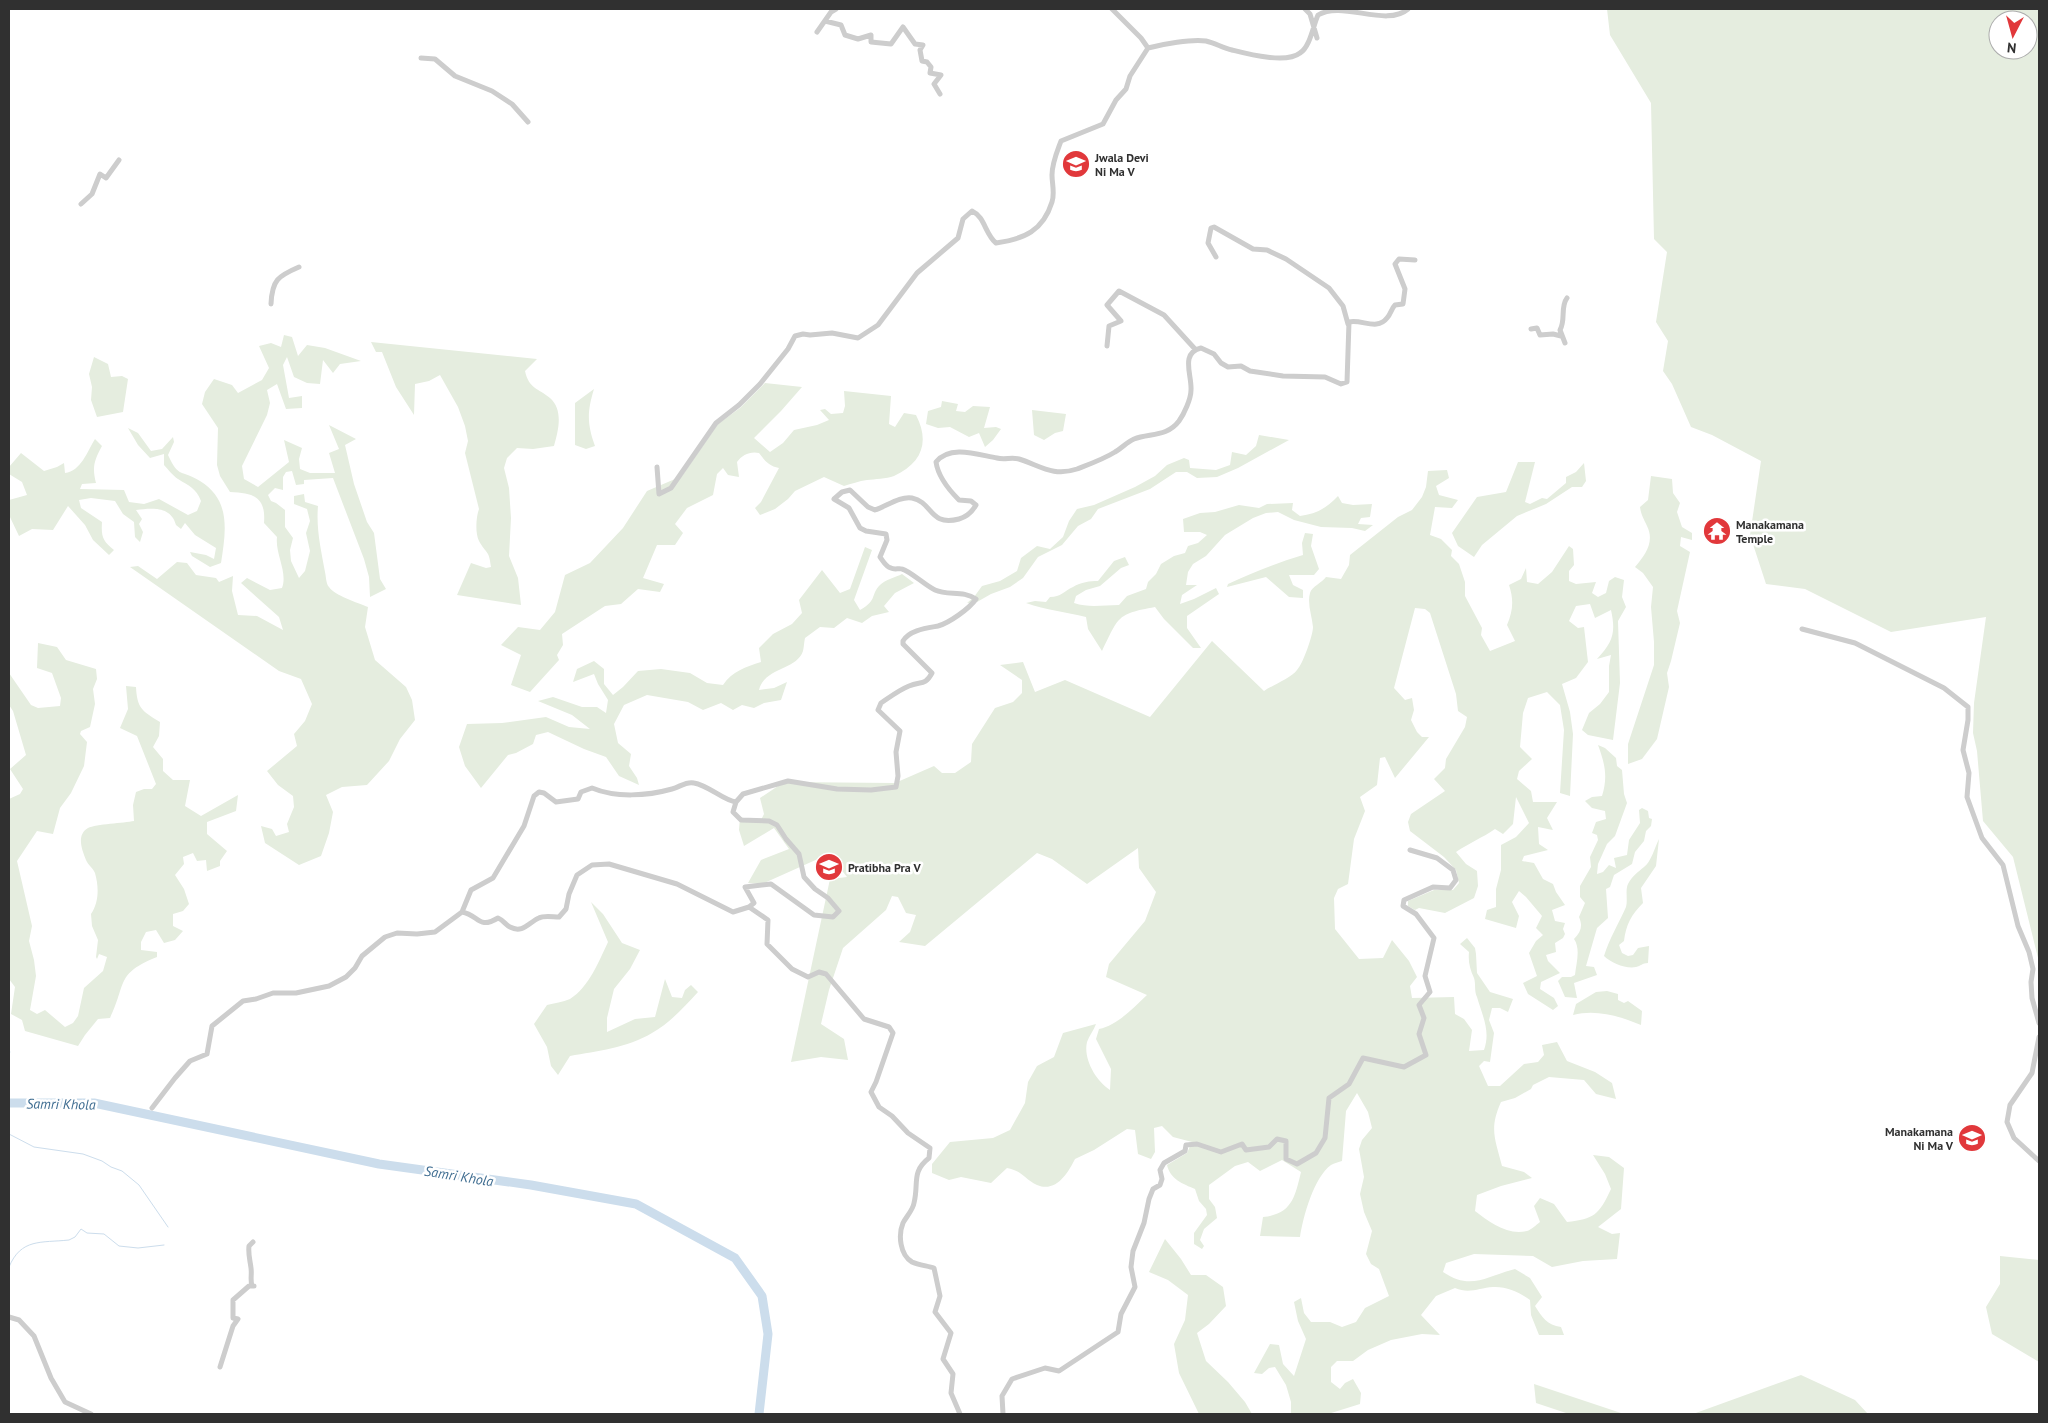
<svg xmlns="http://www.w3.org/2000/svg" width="2048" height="1423" font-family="'PT Sans',sans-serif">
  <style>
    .green { fill: #e5eddf; fill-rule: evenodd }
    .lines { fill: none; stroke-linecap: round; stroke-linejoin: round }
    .stream { stroke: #ccddec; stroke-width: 1 }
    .river { stroke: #ccddec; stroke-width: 9 }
    .street { stroke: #cdcdcd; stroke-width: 5 }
    .labels { text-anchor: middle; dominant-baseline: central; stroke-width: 5; stroke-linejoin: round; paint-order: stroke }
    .poi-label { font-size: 12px; font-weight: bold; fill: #303030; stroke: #fff; text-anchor: start }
    .water-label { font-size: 14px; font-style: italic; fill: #3f6d91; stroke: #fff }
  </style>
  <rect width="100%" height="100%" fill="#fff"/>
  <path class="green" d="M1607,9H2039V962L2013,857L1983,821L1977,751L1973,733L1974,703L1986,617L1891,632L1805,589L1766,584L1750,535L1761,461L1712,435L1691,427L1672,384L1663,371L1668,341L1656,322L1667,252L1654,239L1651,103L1610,35ZM1998,20H2028V50H1998Z
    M284,335L292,337L298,356L307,345L325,348L361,361L340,364L333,373L323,360L320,384L307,383L294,377L287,357L283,365L289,398L302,396V408L286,409L277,384L267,390L270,403L267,415L242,466L244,479L258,487L289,462L284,440L302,448L299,459L300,469L310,473H335L329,453L339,449L329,425L356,439L345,445L354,484L367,522L374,533L380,579L386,589L370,597L369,577L364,559L333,478L304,480V484L296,485L292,471L286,472L283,477V490L275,488L268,495L271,501L276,503L285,510V527L293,538L290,550L291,561L299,578L305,571L310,551L306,533L310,521L307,509L294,504V496L304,494L305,502L318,506C316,529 321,549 325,572C326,576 326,584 329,587C334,595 358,603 368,607L365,627L375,660L406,687L412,700L415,720L400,739L389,761L367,785L342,787L326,795L333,812L329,833L321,856L299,865L265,843L261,826L272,829L276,836L289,832L287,824L294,807L293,796L278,785L267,771L297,746L294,734L305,721L312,704L301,679L279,671L130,567L138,566L157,579L177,562L187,563L196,575L216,578L219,582L233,576L232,591L238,615L257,616L283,630L279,617L241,583L247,578L270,590L282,588C288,572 275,554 277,537L264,523C266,497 254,493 230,492L220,476L217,465L218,428L202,404L205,392L214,379L232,385L238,393L262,380L269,368L259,346L271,343L281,347Z
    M371,342L537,359L525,371C529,389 538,388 550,398C564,410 558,432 554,446L533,449L517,448L507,458L504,468L509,488L511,518L509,556L518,578L521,605L457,595L471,563L486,568L491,567C489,549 486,554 479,541C475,533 476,517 479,509L465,453L468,441L465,426L458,407L440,375L429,381L415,384L414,415L396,387L382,352H376Z
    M94,357L108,364L111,377L122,376L128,379L123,412L97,417L91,400L92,387L89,374Z
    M765,383L802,387L781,411L754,438L770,452L783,443L794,430L817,425L829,420L820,410L825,409L831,414L843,413L845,406L844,391L891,396L889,424L895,427L904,413L916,415C930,442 922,463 894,476C886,479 875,479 867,480C859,481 851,484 844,486L824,477L795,491L788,499L775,509L760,515L755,508L761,502L779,468C769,466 765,461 759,453C750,451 742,455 737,462L739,477L728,475L723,468L717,474L713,495L687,508L675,524L683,533L675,545H657L643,578L664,584L660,592L638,589L621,604L605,606L562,634L563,645L557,655L559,660L530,692L511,685L521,655L501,645L518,627L540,630L555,612L565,575L590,563L623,528L647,491L682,476L718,424L740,408Z
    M594,389C587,412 587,424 595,446L586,449L575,445V403Z
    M942,401L958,404L956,411L965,412L973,406L990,407L984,428L996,427L1001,429L993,440L985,447L979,433L969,437L950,427L938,428L926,424L928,411L941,407Z
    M1032,410L1066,414L1063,431L1055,433L1044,440L1034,435Z
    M128,428L138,433L151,451L162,449L173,437L174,442L168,455C179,479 181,469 200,481C231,500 226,531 221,563L210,567L192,556L190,552L206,555L214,559L216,548L195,535L185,523L181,529L176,525C171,506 152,508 136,510L142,519L139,524L143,532L140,542L135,537L134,522L123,514L115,501L91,498L79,500L81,508L102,522C101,537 103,541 114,550L109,555L93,540L85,525L68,506L53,530L32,529L19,536L9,515V500L27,495L22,482L9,474V467L21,453L44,471L57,467L64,463L65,473C81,471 87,452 95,439L102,446C94,461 92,467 96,483L82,484L80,489L124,490L129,502L144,504L159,499L188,515L197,511L201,501C196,488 189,486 178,479C173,476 168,469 164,465V454L150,458L138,445Z
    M1259,435L1289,440L1238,468L1217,477L1197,478L1187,472H1176L1150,489L1098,509L1091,519L1078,526L1062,545L1038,557L1023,578L1010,587L991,594L977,602L967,603L974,597L982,586L1000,581L1017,571L1021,558L1037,546L1050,549L1063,537L1069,521L1077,509L1094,505L1135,487L1155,476L1167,465L1184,458L1189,460L1190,468L1216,470L1230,465L1232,452L1246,455L1256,446Z
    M1518,462H1535L1525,502L1530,504L1542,498L1547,499L1566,483V477L1576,472L1584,463L1586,481L1582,487H1572L1546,504L1517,516L1482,545L1474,557L1458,546L1452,533L1477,497L1506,492Z
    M1447,470L1449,478L1436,486L1439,495L1458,500L1452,508L1435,507L1430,535L1441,539L1452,550L1451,556L1459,564L1465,582V596L1482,628L1481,635L1490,651L1515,641L1507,625C1513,611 1514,600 1509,585L1521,579L1526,568L1527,582L1538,584L1552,572L1569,546L1573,549L1574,565L1569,571V581L1576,584L1596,582L1592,593L1598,597L1606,593L1609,581L1615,577L1624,580L1622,597L1626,607L1618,621L1620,683L1613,740L1588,735L1582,730L1589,713L1600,704L1609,692V666L1611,655L1597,659C1613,642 1616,633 1611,610L1595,618L1590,604L1576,606L1569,621L1578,628L1584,627L1588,662L1576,678L1562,684L1570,712L1573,734L1570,796L1560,793L1564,730L1560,705L1547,692L1528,698L1523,713L1520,747L1532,759L1519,771L1517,779L1531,791L1533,802H1557L1547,818L1553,830L1538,827L1539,844L1548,850L1524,856L1522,861L1534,863L1543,879L1553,884L1556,892L1565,905L1552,910L1555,921L1565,923L1563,929L1565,934L1563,938L1555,943L1556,952L1546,955L1548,961L1560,973L1541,982L1540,989L1554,998L1558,1006L1553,1010L1528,994L1523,983L1537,976L1529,953L1536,941L1543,935L1536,928L1542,916L1526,897L1519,891L1512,902L1519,916L1516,928L1485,919L1487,910L1496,907V889L1501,870V845L1516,837L1529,823L1516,797L1513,824L1503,834L1495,829C1482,838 1469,843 1456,852L1466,864L1477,871L1478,886L1474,898L1445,913L1419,908L1415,910L1408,906V901L1434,890H1453L1459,883L1456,870L1444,857L1410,831L1408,822L1411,814L1445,791L1434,779L1445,768L1446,759L1465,727L1467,717L1458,711L1456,694L1430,613L1425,609L1415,608L1394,688L1405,700L1412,698L1414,710L1411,720L1417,732L1422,737H1429L1395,778L1385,757L1380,758L1377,785L1360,797L1365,811L1354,839L1348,884L1338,889L1334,898L1335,929L1359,959L1383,958L1392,940L1409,961L1417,977L1410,986L1412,998L1454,997L1455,1014L1464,1019L1472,1030L1469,1051L1484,1050C1491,1031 1482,1015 1477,997C1474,991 1476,984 1474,978C1470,969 1468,962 1469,952L1460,944L1467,938L1475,948L1476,954L1477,973L1490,992L1513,999L1508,1012L1500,1008H1492L1489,1020L1494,1033L1490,1062L1484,1061L1479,1066L1488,1086H1500L1524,1064L1538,1062L1544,1055L1542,1045L1557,1042L1567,1061L1595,1072L1612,1083L1616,1099L1596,1094L1584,1080L1549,1077L1533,1085L1531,1089L1515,1098L1501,1102C1489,1129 1495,1138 1502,1166L1524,1172L1532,1178L1501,1186L1477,1195L1475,1211C1489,1222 1508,1236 1527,1231C1531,1230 1536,1225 1540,1222L1534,1206L1540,1198L1554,1204L1567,1222C1594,1219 1599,1215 1611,1189L1605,1174L1593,1155L1609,1157L1624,1168L1621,1209L1598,1227L1612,1234L1620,1233L1617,1259L1583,1261L1552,1267L1533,1256L1474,1254L1446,1263L1443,1272C1471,1291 1487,1276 1515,1269L1530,1278L1542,1297L1535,1306C1542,1317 1547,1325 1561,1327L1564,1335H1539L1531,1315L1530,1300C1521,1293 1506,1286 1493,1287C1479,1288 1469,1294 1455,1288L1436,1296L1421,1315L1440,1335L1422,1334L1391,1340L1368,1350L1353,1361H1337L1331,1367V1382L1340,1389L1345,1383L1353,1379L1361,1393L1360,1404L1328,1414H1291V1402L1286,1385L1275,1367L1269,1368L1262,1374L1254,1373L1270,1344L1279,1345L1283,1364L1294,1376L1306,1339L1298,1321L1294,1302L1301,1298L1304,1313L1311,1322H1330L1342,1327L1356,1322L1365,1308L1389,1296L1379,1269L1371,1264L1366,1254L1372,1231L1364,1212L1360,1194L1364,1177L1359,1149L1362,1140L1372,1128L1368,1112L1357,1093L1346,1111L1342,1161C1339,1162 1334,1163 1331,1165C1314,1177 1303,1217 1300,1237L1260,1236L1263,1217C1292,1214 1295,1197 1301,1172L1282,1160L1260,1171L1248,1162L1235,1166L1209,1185V1199L1215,1207L1217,1218L1204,1229L1200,1240L1204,1246L1202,1249L1194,1244V1233L1207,1215L1206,1209L1199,1201L1195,1189C1183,1184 1170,1179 1167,1165L1187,1153L1192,1142L1173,1137L1162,1126L1154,1128L1155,1152L1151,1159L1138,1154L1135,1130L1127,1129L1094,1150L1075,1159C1068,1173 1056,1193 1037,1185C1024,1179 1023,1171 1007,1168L991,1183L961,1177L949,1180L932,1173V1164L950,1142L993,1138L1010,1130L1025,1103L1028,1082L1037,1066L1054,1057L1063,1033L1096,1024C1094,1030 1089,1036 1087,1042C1083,1059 1096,1081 1110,1090L1111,1069L1096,1039L1099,1029C1118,1025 1133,1008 1147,995L1106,977L1109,964L1145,921L1156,892L1139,868L1138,848L1087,884L1052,859L1037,853L925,946L899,942L910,932L916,915L906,913L898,897L892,896L886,910L843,948L829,990L821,1024L844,1039L848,1060L821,1057L791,1062L830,879L847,877L829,854L762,884L748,883L761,860L789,849L774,828L744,846L739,830L740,817L760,822L764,814L760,798L784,782L895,783L934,766L942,773H955L971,762L972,744L995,708L1013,702L1022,693V680L1000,665L1023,662L1035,692L1065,680L1150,717L1212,641L1264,691C1273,685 1291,678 1297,670C1303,664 1313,635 1313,627C1312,616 1307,604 1310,593C1312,586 1322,583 1326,577L1341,579L1349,565L1350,555L1398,517L1412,510L1422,497L1426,487L1428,471Z
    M1651,476L1672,479L1673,493L1680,503L1677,512L1682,527L1692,533V540L1681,537L1680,546L1690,552L1677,611L1680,623L1671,661L1667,673L1669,687L1657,739L1642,759L1628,764V744L1654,665V642L1651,607L1653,587L1643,573L1635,567C1645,555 1655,542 1647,526C1644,519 1641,515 1640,507L1648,500Z
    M1338,496L1342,503L1353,505L1372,504L1370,517L1361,518L1358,524L1373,525L1365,531L1352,528L1321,527L1294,520L1278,512L1266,513L1253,518L1225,535L1206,556L1193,564L1188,572L1186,585H1197L1182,595L1180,604L1194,599L1216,588L1219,594L1187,616V628L1201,648H1193L1164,619L1155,607C1116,614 1119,617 1102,651L1088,629L1086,617C1066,612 1046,610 1026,603L1035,601L1046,602L1050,597C1061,597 1064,591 1073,587C1081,582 1090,581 1098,581L1114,561L1125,557L1129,565L1121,568L1100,586L1086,590L1076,596L1074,603C1089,608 1103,605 1119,605L1127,596L1146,589L1148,582L1156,574L1161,564L1174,556L1185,553L1188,546L1198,543L1207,535L1200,532H1184L1183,519L1200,513L1215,512L1239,505L1259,508L1267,504L1293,503L1292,510L1300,516C1316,514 1327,508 1338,496Z
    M1305,533L1313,534L1311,546L1319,569L1314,575H1289L1293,585L1303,590V598L1289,597L1266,577L1227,587L1228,584C1253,572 1277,563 1303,555L1302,543Z
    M865,547L872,550L854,600L860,610C878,600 870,595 880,585C885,580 896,577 902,574L914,583L895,593L884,606L889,612L872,616L862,623L847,618L834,628L820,627L805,638C804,642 804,647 803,651C797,670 765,667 759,690L774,688L787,682L781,700L764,703L754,708L742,705L733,710L721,703L703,710L688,702L647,695L624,705L614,724L618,743L631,754L629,766L637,778L639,785L619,776L606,757L584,749L548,732L536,735L533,744L516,753L508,755L481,788L465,766L459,747L467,724L502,723L546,717L569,727L590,729L572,715L538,701L553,697L582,707H597L606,713L608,700L598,684L594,674L573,682L577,669L594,661L604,669V684L613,695L623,687L638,671L661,669L690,673L707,683L723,685C732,671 746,667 761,662L759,648L773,634L792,624L802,613L799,600L822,570L840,593L850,589Z
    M38,643L57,647L66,660L96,669L97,679L93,689L95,704L90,727L81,731L80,734L87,742L84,766L71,793L60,808L53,834L37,831L17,861L32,926L29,941L34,960L36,976L30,1010L37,1014L45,1010L65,1027L73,1023L78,1016L84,988L103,971L107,957L99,954L97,959L96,957L98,940L92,926L91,914C99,902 99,887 95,873C93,868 88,865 86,860C82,850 76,835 88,828C96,824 124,823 134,821L133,805L136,792L144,789H152L156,784L137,736L120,728L128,709L126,686L136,687C137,708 142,711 160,722L159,736L153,747L163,759V771L173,780H190L185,806L201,816L238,795L236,811L207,822V834L227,851L220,861V866L207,871L206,860L197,861L193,853L183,857L184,864L175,875L184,889L189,904L183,911L173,914V926L183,931L175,940L164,943L156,930L146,932L141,942V950L157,952V957C115,974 127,983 110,1018L98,1019L85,1035L78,1046L25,1031L22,1020L11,1014L15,987L9,979V799L20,794L23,789L10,769L26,755L13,711L9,705V673L31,705L38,708L60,706L61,698L52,673L37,668Z
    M1598,745L1605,748L1616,758L1617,766L1622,770L1624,794L1627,803L1615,836L1607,844L1598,864L1597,874L1603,872L1609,865L1616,868L1614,858L1627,855L1629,840L1640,823L1639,810L1642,808L1648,811L1649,818L1652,819L1651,826L1646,831L1644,841L1635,852L1632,864L1614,875L1610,887L1606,889L1608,918L1597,928L1586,966L1594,967L1597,975L1574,983L1577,998L1565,997L1558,981L1562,977H1571L1575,975C1576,964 1581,949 1574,939C1581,932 1583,926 1579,917L1585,903L1580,897V886L1591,867L1590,857L1598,840L1597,835L1592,833L1596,822L1606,819L1605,811L1592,808L1585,801L1592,797L1602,796C1608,777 1605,764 1598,745Z
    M1659,839L1656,866L1641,888L1643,903C1631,915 1626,925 1624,941L1619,945L1622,953L1628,956L1633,955L1638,948L1649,946L1648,963C1642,963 1641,966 1636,967C1626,969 1611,963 1604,956C1609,939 1619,923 1626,907C1628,900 1625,890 1628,884C1632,876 1638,872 1644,867C1651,862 1655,847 1659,839Z
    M591,902L603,914L622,943L640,950L630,969L614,989L607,1018V1032L635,1019L655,1017L665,979L672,997L682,998L685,990L691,985L698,992C684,1007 670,1023 652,1033C627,1048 597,1051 570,1056L558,1075L551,1066L547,1047L534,1024L547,1005C554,1003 563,1002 570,999C589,987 599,961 608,942Z
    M1607,991L1618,994V1000L1624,1003L1628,1001L1642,1011L1641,1025C1619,1016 1596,1009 1573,1015L1576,1004L1596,992Z
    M1165,1239L1181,1259L1191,1275H1206L1223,1287L1226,1306L1209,1324L1197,1333L1206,1361L1228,1382L1245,1402L1252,1414H1199L1179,1373L1174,1344L1185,1320L1188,1295L1168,1280L1149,1272Z
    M2000,1256L2039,1260V1362L1992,1334L1986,1307L2000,1284Z
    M1801,1375L1855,1400L1868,1414H1693Z
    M1534,1384L1624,1414H1565L1566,1413L1536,1403Z"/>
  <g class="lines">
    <path class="stream" d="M9,1052H10
      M9,1134L34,1147L83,1154L102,1161L111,1167L122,1171L139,1185L168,1227
      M9,1267C21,1238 41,1243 69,1240L75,1237L81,1229L87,1233L104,1234L119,1246L138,1248L164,1245"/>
    <path class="river" d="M9,1103H94L379,1164L531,1185L636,1204L735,1258L762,1296L768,1334L759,1414"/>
    <path class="street" d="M1112,9L1141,38L1148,48
      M1305,9L1310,14L1317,38
      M825,21L841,25L845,35L858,39L871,35V42L891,44L903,27L915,44L923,45L920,50L922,61L927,62L931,67L930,73L941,75L934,84L940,94
      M817,32L831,12L836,9
      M421,58L435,59L455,76L492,91L512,104L528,122
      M81,204L92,194L100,174L106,178L119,160
      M1216,257L1208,243L1211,228L1214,227L1253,249L1267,250L1286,259L1329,288L1343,306L1348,324
      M271,304C272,280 278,276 299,267
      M1531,329L1537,328L1540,335L1553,334L1561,336
      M1565,343L1560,330C1566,320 1560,307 1567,298
      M1107,346L1109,326L1121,321L1107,305L1119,291L1164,315L1195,349
      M657,467L659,494L671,488L716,423L739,405L760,384L788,349L795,336L803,334L810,335L832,333L858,338L878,325L917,273L958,238L963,219L972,211C985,217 985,234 996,243C1024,239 1043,231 1052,202C1055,193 1052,184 1052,175C1052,163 1057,152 1061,141L1103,124L1116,100L1126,89L1130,76L1148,48C1163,44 1191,39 1206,41C1215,43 1223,48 1232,50C1248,54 1286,64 1300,53C1310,47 1313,26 1318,15C1342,0 1386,28 1408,9
      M1802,629L1855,643L1944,688L1968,707V720L1963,750L1969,773L1967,797L1982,838L2003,865L2018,926L2029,952L2033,969L2031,982L2032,998L2039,1023
      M736,802L743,794L788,781L837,789L871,790L896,787L898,776L896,752L900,731L878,710L881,703C890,697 899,690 909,686C921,681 925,686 932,673L903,644V641C909,630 927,628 938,626C949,623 969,609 976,599C963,590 948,596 935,590C926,586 910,571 902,569C899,568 894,570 891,568C886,567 883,561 880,557L887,540L886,534L866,531L860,528L849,508L834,499L842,492L850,490L868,507L875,510C887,506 900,496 912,498C933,502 929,527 959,519C966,517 972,512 976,505L971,501L959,500C949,490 938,476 936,462C950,444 979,455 997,458C1004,460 1012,457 1019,459C1041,466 1053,477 1077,469C1090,464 1104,459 1115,452C1122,448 1127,442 1134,439C1150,433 1167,437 1179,421C1184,414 1191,399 1191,390C1192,375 1180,353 1201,348L1214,354L1221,363L1228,367L1241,366L1250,371L1283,376L1325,377L1341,384L1347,382L1349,322C1362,319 1377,331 1387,318C1391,314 1391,309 1395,305L1403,304L1405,289L1395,264L1399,259L1415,260
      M462,912L471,890L493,878L524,826L534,796L539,792L544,793L556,802L578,799L581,792L592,788C616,798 647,796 672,789C680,787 686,781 694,783C708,785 724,801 736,802L733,812L741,820L769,821L777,825L786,839L799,854L804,877L815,889L828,898L839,911L833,917L814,915L771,884L745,887L754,903L749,907
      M2039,1037L2032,1073L2010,1105L2007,1122L2014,1138L2039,1161
      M152,1108L175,1078L190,1061L207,1054L212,1026L243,1001L256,999L273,993H296L329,986L346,977L355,968L362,956L385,937L397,933L417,934L435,932L462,912C479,915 478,930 498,918C503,920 506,925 510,927C523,934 529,922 539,918C544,915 553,917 559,917L566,909L569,894L577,875L592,865L609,864L677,884L733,912L749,907L768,920L767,944L792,969L808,977L819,972L826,974L864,1019L889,1027L893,1033L876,1082L871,1092L879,1107L892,1116L908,1133L930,1148L929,1158C911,1172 919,1183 914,1203C913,1210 906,1217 903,1223C898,1235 900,1255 912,1262C918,1265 928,1266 934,1268L940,1296L935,1312L951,1333L943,1359L953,1374L951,1393L960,1414
      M253,1242L249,1246C248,1254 250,1260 251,1268C252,1275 250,1279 252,1286H254
      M9,1317L19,1320L34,1336L51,1378L65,1402L91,1414
      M220,1367L233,1326L238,1319L233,1318V1300L249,1286H252
      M1003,1414L1002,1396L1012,1379L1045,1368L1059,1371L1118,1332L1121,1314L1135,1287L1131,1267L1133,1251L1144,1223L1149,1199L1153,1189L1160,1185L1162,1179L1160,1170L1164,1163L1185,1151L1186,1145L1197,1144L1221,1152L1242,1144L1246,1150L1269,1147L1277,1139L1286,1141V1159L1297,1164L1316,1153L1325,1138L1329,1098L1349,1084L1363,1058L1404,1067L1426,1055L1419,1034L1424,1018L1419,1005L1430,992L1425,976L1434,938L1416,914L1403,906L1404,900L1433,887L1450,888L1456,880L1453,870L1437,858L1410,850"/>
  </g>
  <defs>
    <symbol id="school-disc" viewBox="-11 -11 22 22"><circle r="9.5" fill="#e1383b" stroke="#fff"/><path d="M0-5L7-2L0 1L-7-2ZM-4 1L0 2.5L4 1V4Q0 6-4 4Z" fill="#fff"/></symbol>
    <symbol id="temple-disc" viewBox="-11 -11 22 22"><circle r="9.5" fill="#e1383b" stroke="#fff"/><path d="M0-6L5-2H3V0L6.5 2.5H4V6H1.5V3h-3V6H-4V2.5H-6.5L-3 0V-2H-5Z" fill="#fff"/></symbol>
  </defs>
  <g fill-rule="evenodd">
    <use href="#school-disc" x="1060" y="148" width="32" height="32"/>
    <use href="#temple-disc" x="1701" y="515" width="32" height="32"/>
    <use href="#school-disc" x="813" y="851" width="32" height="32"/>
    <use href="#school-disc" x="1956" y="1122" width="32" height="32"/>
  </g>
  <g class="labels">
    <g class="poi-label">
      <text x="1095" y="157">Jwala Devi<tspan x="1095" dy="14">Ni Ma V</tspan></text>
      <text x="1736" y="524">Manakamana<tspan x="1736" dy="14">Temple</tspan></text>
      <text x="848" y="867">Pratibha Pra V</text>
      <text x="1953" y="1131" text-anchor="end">Manakamana<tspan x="1953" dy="14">Ni Ma V</tspan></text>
    </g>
    <g class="water-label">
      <text transform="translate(61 1104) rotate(1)">Samri Khola</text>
      <text transform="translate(459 1176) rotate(9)">Samri Khola</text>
    </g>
  </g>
  <rect width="2048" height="1423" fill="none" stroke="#303030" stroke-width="20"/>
  <g transform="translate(2013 35) rotate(186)"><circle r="24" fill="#ffffff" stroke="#acacac"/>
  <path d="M0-4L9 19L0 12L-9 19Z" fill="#e1383b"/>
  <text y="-8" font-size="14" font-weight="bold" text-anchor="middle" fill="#303030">N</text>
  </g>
</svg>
